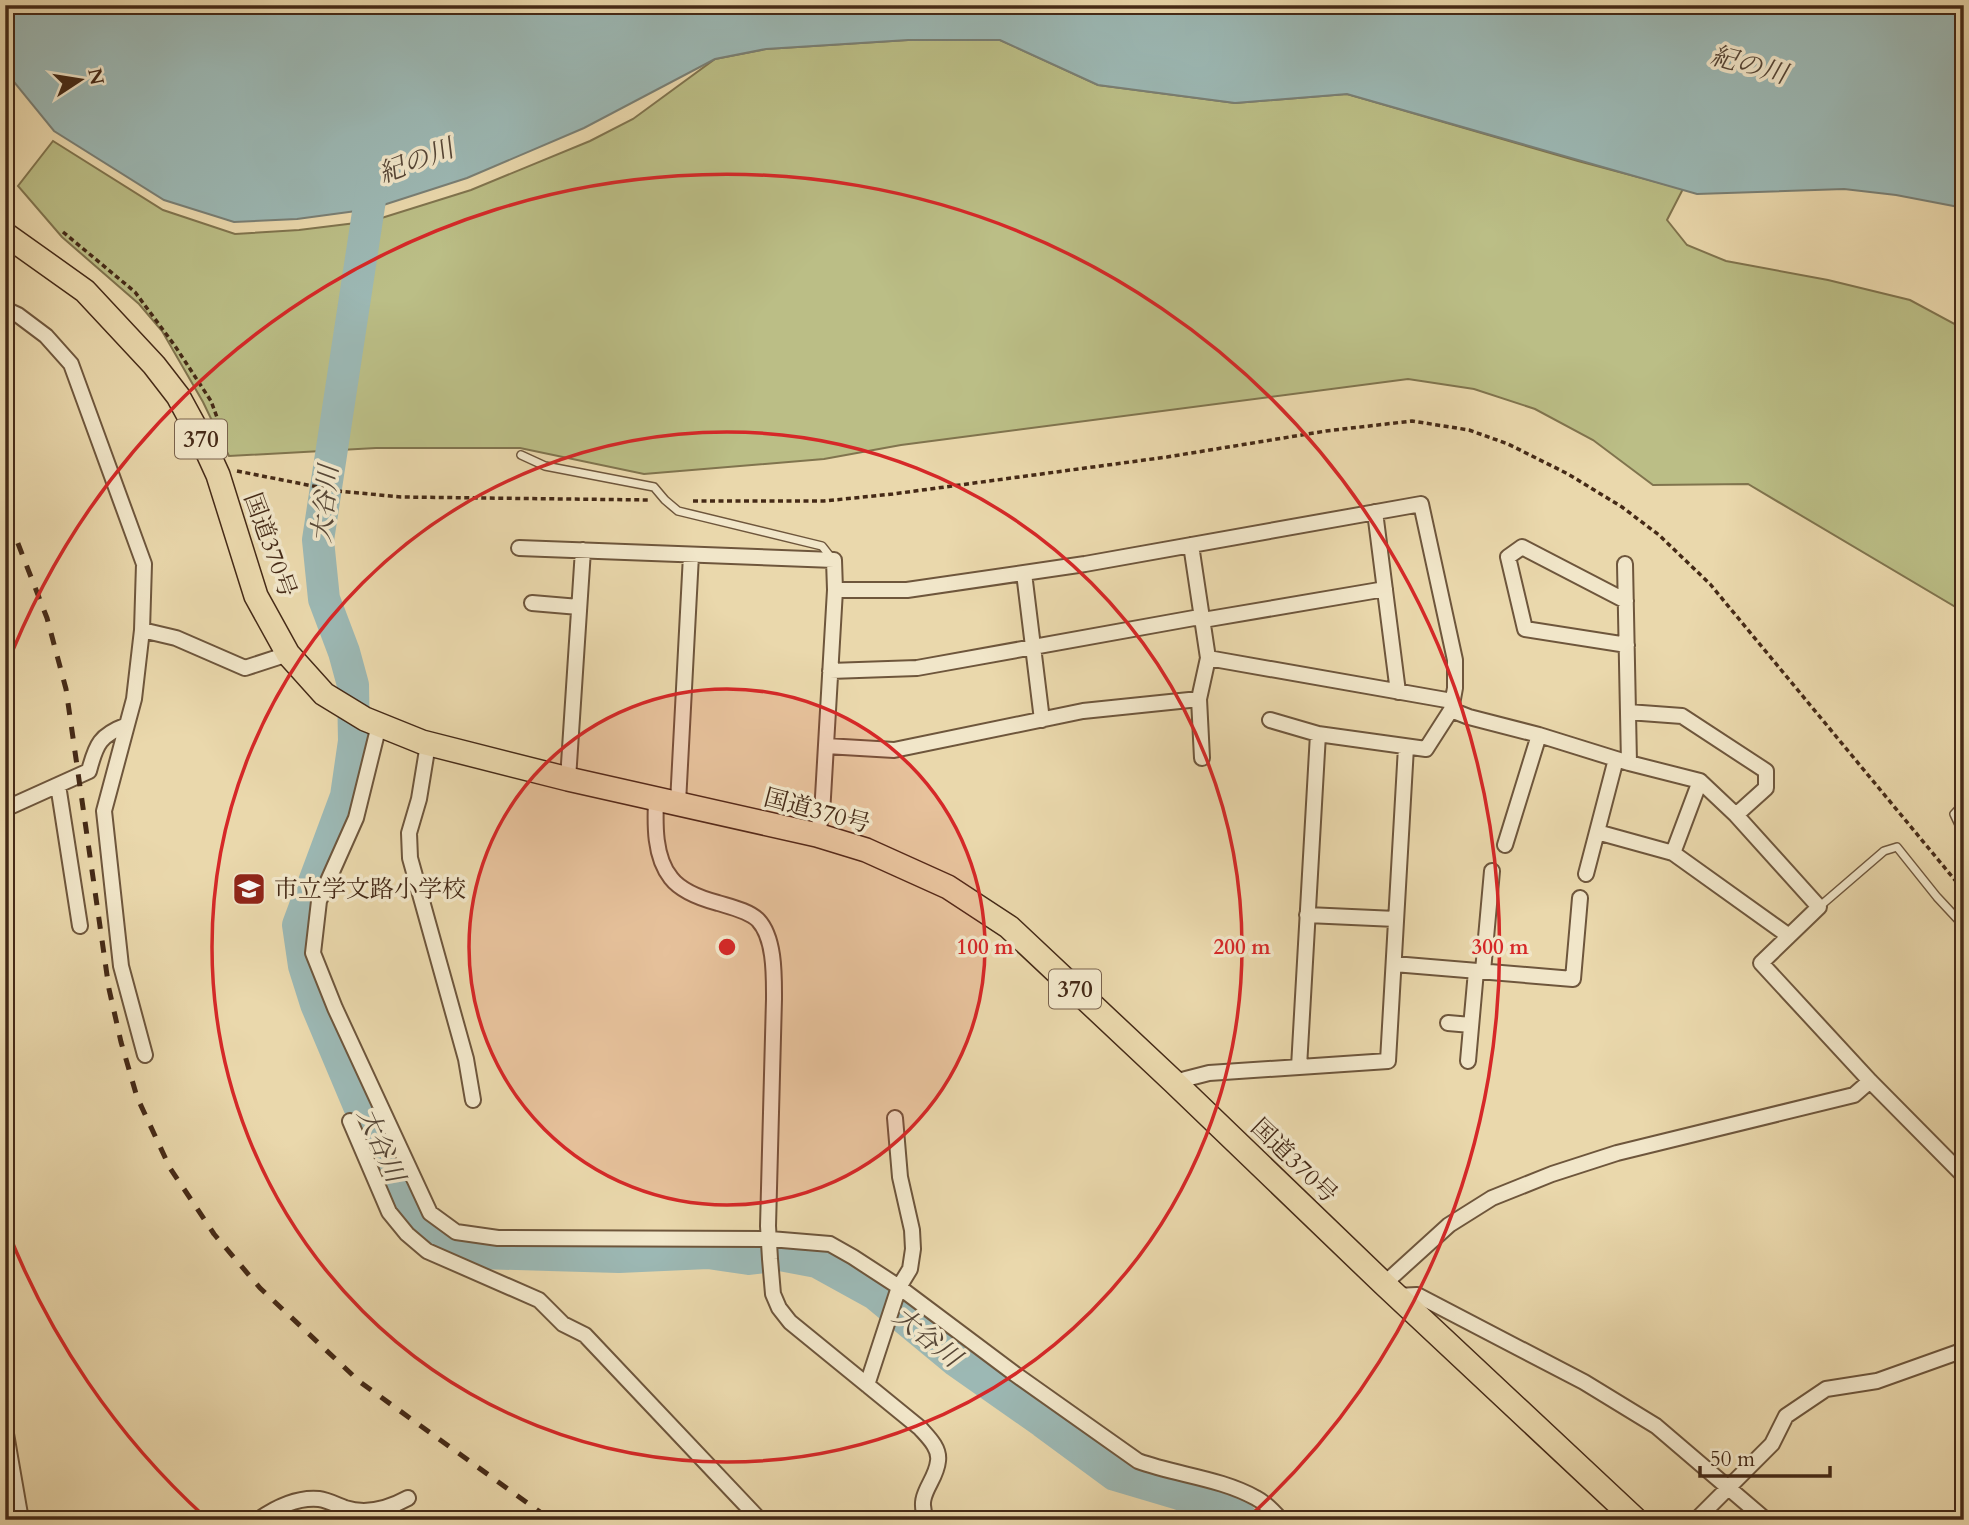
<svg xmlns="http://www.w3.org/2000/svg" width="1969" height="1525" font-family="Cardo,'Noto Serif JP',serif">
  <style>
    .green { fill: #bbbe86; stroke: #80744e; stroke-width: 2 }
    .water { fill: #9cb8b4; stroke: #797f75; stroke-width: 2 }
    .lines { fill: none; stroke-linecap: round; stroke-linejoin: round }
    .river { stroke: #9cb8b4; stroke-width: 32 }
    .service-casing { stroke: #6e563c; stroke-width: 10 }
    .minor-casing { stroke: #6e563c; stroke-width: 18 }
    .trunk-casing { stroke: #452a17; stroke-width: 26 }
    .path { stroke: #452a17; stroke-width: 3.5; stroke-dasharray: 5 3.5; stroke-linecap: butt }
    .service { stroke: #f1e6c9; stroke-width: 7 }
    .minor { stroke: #f1e6c9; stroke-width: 14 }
    .trunk { stroke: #ead8ac; stroke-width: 23 }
    .rail { stroke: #452a17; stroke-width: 5; stroke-dasharray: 12 12; stroke-linecap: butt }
    .ring { fill: none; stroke: #d62828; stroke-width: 3.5 }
    .labels { text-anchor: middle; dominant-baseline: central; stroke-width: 7; stroke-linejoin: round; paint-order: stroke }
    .shield { fill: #f1e6c9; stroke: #79624c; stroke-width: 2 }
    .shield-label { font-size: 23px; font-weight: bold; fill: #452a17 }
    .street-label { font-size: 24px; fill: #452a17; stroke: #f1e6c9 }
    .poi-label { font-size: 24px; fill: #452a17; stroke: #f1e6c9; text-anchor: start }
    .water-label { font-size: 26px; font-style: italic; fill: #564636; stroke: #f1e6c9 }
    .centre { fill: #d62828; stroke: #f1e6c9; stroke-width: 3.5 }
    .ring-label { font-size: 21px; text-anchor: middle; font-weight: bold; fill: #d62828; stroke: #f1e6c9; stroke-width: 7; stroke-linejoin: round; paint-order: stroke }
  </style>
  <rect width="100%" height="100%" fill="#ead8ac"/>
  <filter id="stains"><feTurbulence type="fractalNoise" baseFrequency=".00286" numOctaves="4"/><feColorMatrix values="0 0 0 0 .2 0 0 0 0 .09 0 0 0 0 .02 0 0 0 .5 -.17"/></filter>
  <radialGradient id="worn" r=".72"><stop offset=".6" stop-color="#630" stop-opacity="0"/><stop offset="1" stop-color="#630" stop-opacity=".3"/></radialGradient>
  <path class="green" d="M908,40H1000L1098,85L1235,103L1347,94L1578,161L1683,189L1667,220L1687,245L1726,261L1828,280L1910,300L1964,329V612L1748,484L1653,485L1593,440L1535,409L1474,389L1408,379L901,445L824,459L644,474L520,448H376L229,456L203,402L162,331L139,304L62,237L18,186L53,141L163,210L235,234L299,230L372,221L471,190L590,141L633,119L715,59L766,49Z"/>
  <path class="water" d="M5,5H1964V208L1896,195L1844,189L1697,194L1347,94L1235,103L1098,85L1000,40H908L766,49L715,59L584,128L467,178L371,209L297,219L234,222L164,200L54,131L5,71Z"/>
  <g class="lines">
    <path class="river" d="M373,180L318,540L324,599L344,652L353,685L354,741L346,796L298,925L304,966L316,1004L359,1106L411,1212L439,1244L479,1253L619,1257L708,1253L749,1259L780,1255L817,1262L875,1294L956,1361L1043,1422L1115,1475L1179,1494L1240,1516L1243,1520"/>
    <defs>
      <path id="service" d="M521,455L545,466L654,487L665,500L678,511L822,546L833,560
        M1964,803L1954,814L1964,835
        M1819,907L1884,851L1897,847L1937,897L1964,926"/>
      <path id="minor" d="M5,309L18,315L46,336L71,364L144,564L142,630L134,699L127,725C100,735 96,744 89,771L7,808L5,807
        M1375,512L1398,692
        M1191,545L1208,658L1199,699L1202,758
        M519,548L834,560L835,590L822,814L817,835
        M1625,564L1629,763
        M1024,573L1042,720
        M835,590H907L1085,564L1421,504L1455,660V688L1451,710L1426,749L1318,734L1270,720
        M1626,601L1522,547L1508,557L1525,629L1627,645
        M532,603L579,607
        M142,630L176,638L245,668L288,654
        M1208,658L1452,701
        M830,671L917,668L1194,618L1209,619L1385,589
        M1451,710L1469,717L1539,735L1629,763L1700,781L1736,815L1819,907L1761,963L1870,1081L1964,1176
        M1628,712L1682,716L1766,771V788L1736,815
        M127,725L104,811L121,966L145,1055
        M379,725L356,818L319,901L313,953L335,1008L430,1213L456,1232L498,1238L770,1239L830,1244L853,1257L899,1287L1015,1374L1138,1461C1176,1475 1220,1478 1256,1498C1266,1503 1274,1512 1281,1520
        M428,744L419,799L409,833L410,858L466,1059L473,1100
        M826,746L894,750L1083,711L1199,699
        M568,779L583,550
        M58,785L80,926
        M656,799C655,824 654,857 671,878C681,891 703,899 718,903C731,907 749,911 758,920C775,938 774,976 774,999L768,1226L770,1259L773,1294L779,1308L790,1322L920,1428C928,1437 940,1448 938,1461C936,1483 914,1495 927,1520
        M678,803L691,555
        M1597,832L1673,853L1789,936
        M1505,845L1539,735
        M1673,853L1700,781
        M1586,874L1616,759
        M1307,915L1396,919
        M1394,964L1573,979L1580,898
        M1483,971L1492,871
        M1448,1023L1471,1025
        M1468,1061L1476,971
        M1299,1067L1318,734
        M1174,1082L1209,1073L1388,1061L1406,747
        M350,1121L389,1212L407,1234L427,1251L539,1300L563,1324L585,1335L760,1520
        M1384,1284L1449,1225L1492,1198L1552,1174L1617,1153L1854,1095L1870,1081
        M1396,1296L1417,1295L1584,1382L1656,1426L1766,1520
        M867,1385L899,1287L910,1269L913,1249L912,1230L900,1177L895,1118
        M5,1428L21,1520
        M258,1520C275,1508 298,1497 319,1499C327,1500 337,1505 345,1508C367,1515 388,1509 408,1498
        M1696,1520L1772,1444L1786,1416L1826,1389L1877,1381L1964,1350"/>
      <path id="trunk" d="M5,234L85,291L154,365L178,396L202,440L218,475L256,596L288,654L324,694L365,719L422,742L568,779L817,835L866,850L948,887L1009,927L1174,1082L1384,1284L1636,1520"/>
    </defs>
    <use href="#service" class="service-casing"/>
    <use href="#minor" class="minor-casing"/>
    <use href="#trunk" class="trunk-casing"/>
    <path class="path" d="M63,232L135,292L175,346L211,401L225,439
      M237,471L338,491L401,497L650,500
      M693,501H824L893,494L1167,457L1326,431L1412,421L1469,430L1508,444L1568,474L1622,507L1659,535L1710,584L1964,891"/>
    <use href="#service" class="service"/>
    <use href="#minor" class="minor"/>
    <use href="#trunk" class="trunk"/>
    <path class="rail" d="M5,523L17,541L47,618L66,689L109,989L121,1042L137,1097L170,1168L214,1234L260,1288L360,1382L551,1520"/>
  </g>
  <circle cx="727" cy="947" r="258" fill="#d62828" fill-opacity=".12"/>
  <g class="ring">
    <circle cx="727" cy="947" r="258"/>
    <circle cx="727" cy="947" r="515"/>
    <path d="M205 1517A773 773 0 0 1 5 1224M5 670A773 773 0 1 1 1249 1517"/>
  </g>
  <defs>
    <symbol id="school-square" viewBox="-11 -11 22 22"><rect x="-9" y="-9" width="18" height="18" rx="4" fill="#8f2418" stroke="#f1e6c9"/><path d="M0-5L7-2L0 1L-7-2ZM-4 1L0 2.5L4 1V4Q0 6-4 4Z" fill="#fff"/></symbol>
  </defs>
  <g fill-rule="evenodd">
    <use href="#school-square" x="230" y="870" width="38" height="38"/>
  </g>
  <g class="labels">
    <g class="shield">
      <rect x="175" y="419.5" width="52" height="39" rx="5"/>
      <rect x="1049" y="969.5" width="52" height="39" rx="5"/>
    </g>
    <g class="shield-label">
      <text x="201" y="439">370</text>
      <text x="1075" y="989">370</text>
    </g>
    <g class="street-label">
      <text transform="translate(270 545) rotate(70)">国道370号</text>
      <text transform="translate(817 811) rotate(15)">国道370号</text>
      <text transform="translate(1294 1161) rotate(44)">国道370号</text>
    </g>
    <g class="poi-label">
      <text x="274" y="889">市立学文路小学校</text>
    </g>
    <g class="water-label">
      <text transform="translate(1749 65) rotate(15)">紀の川</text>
      <text transform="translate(416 161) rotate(-21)">紀の川</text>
      <text transform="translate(325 504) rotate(-84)">大谷川</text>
      <text transform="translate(381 1145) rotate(66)">大谷川</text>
      <text transform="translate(927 1337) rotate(39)">大谷川</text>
    </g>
  </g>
  <circle cx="727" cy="947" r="10" class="centre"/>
  <g class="ring-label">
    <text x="985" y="954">100 m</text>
    <text x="1242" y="954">200 m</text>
    <text x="1500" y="954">300 m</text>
  </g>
  <rect width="1969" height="1525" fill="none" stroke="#ead8ac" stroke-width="28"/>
  <rect x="7" y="7" width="1955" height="1511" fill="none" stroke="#452a17" stroke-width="3.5"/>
  <rect x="14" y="14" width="1941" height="1497" fill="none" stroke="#452a17" stroke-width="2"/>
  <g transform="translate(80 80) rotate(78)" stroke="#f1e6c9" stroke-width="5" paint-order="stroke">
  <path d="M0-5L12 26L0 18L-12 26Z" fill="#452a17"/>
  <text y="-10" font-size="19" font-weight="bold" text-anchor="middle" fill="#452a17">N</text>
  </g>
  <path d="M1700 1466v10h130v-10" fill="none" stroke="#452a17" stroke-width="3.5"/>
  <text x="1710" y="1466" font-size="21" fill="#452a17" stroke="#f1e6c9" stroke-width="5" paint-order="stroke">50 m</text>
  <rect width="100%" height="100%" filter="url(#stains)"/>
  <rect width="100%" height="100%" fill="url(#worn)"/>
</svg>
